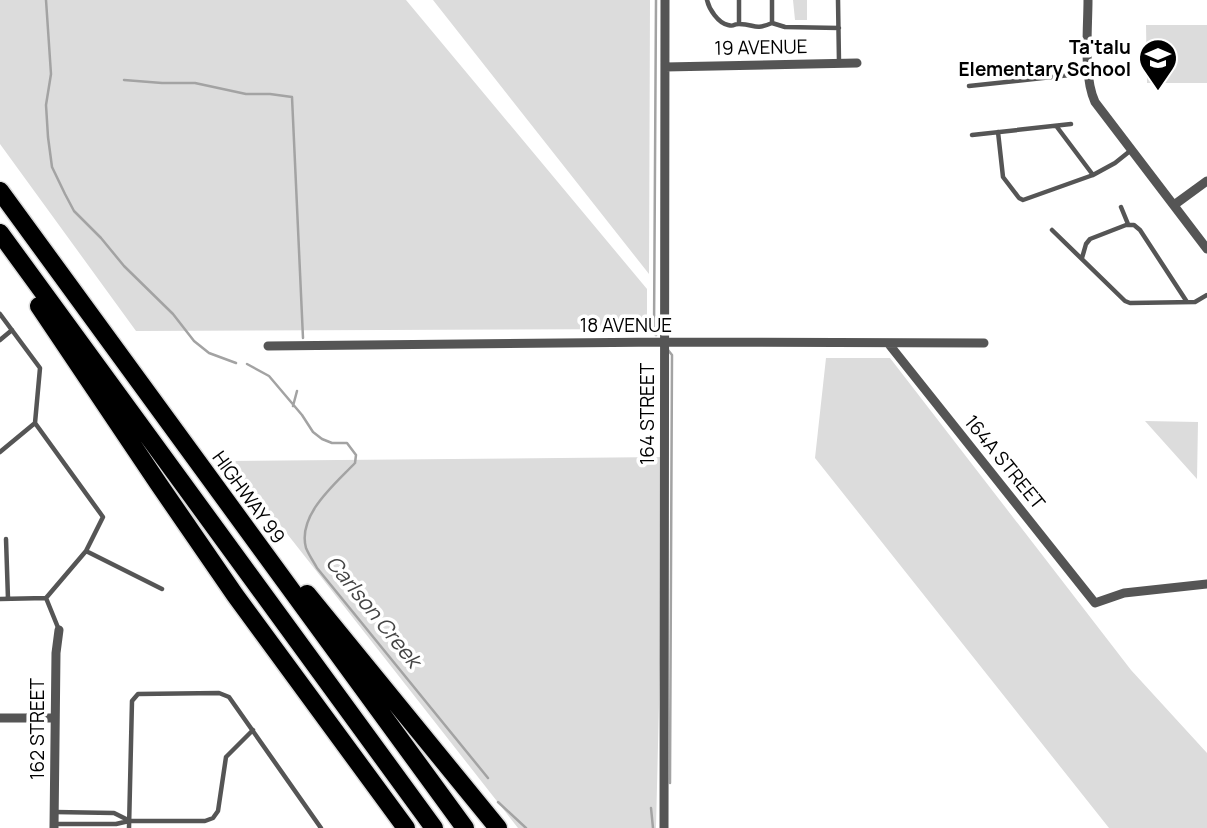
<svg xmlns="http://www.w3.org/2000/svg" width="1207" height="828" font-family="Manrope,sans-serif">
  <style>
    .green { fill: #dcdcdc }
    .lines { fill: none; stroke-linecap: round; stroke-linejoin: round }
    .stream { stroke: #a3a3a3; stroke-width: 2.5 }
    .highway-casing { stroke: #dbdbdb; stroke-width: 21 }
    .lane { stroke: #555; stroke-width: 4.5 }
    .street { stroke: #555; stroke-width: 9 }
    .highway { stroke: #000; stroke-width: 18 }
    .labels { text-anchor: middle; dominant-baseline: central; stroke-width: 7; stroke-linejoin: round; paint-order: stroke }
    .street-label { font-size: 19px; fill: #000; stroke: #fff }
    .poi-label { font-size: 19px; font-weight: bold; fill: #000; stroke: #fff; text-anchor: end }
    .water-label { font-size: 21px; font-style: italic; fill: #444; stroke: #fff }
  </style>
  <rect width="100%" height="100%" fill="#fff"/>
  <path class="green" d="M0,0H406L647,289V329L136,331L0,144Z
    M433,0H650L649,274Z
    M793,0H807V20H795Z
    M1146,25H1207V83H1147Z
    M826,358H890L1131,670L1207,753V828H1109L815,458Z
    M1145,421L1198,422L1197,479Z
    M665,457L656,828H518L230,461Z"/>
  <g class="lines">
    <path class="stream" d="M46,0L51,74L46,105L48,137L52,167L65,194L74,211L101,238L124,266L173,314L194,341L209,353L236,363
      M124,80L162,83H195L246,94H270L292,97L303,338
      M656,335L654,333L656,0
      M668,350L672,355L670,783
      M247,364L269,376L302,415L313,432L322,439L332,443H347L356,455L355,463C335,484 297,515 306,548C309,555 313,561 317,568L488,778
      M293,406L297,391
      M498,802L526,828
      M651,808L653,828"/>
    <defs>
      <path id="highway" d="M0,191L465,828
        M0,233L434,828
        M39,306L158,483L235,595L406,828
        M307,594L498,828"/>
    </defs>
    <use href="#highway" class="highway-casing"/>
    <path class="lane" d="M707,0C709,9 718,23 728,25C736,27 731,24 739,24C756,24 753,31 772,23L785,27L839,28
      M838,0L839,62
      M772,23V0
      M739,24V0
      M969,86L1088,73
      M1057,127L1093,175
      M998,132L1003,177L1019,198L1023,200L1093,175L1115,163L1130,151
      M972,135L1071,124
      M1121,207L1128,224
      M1052,230L1125,301L1130,303L1195,302L1207,295
      M1082,258L1086,244L1090,239L1126,225H1134L1140,230L1187,302
      M0,314L40,368L35,423L103,517L86,551L46,598L0,599
      M0,340L12,330
      M0,452L35,423
      M6,539L8,599
      M86,551L162,589
      M46,598L59,630
      M55,812L114,813L128,820
      M55,824H116L129,821H205L213,818L218,811L226,757L253,730
      M129,828L132,701L138,694L219,693L229,697L321,828"/>
    <path class="street" d="M1088,0C1088,29 1083,76 1095,102L1207,249
      M665,67L857,63
      M1174,205L1207,181
      M888,343L1095,603L1124,593L1207,584
      M268,346L664,342L984,343
      M0,718H54
      M54,828L56,653L59,630
      M664,828L665,0"/>
    <use href="#highway" class="highway"/>
  </g>
  <defs>
    <symbol id="school-pin" viewBox="-11 -11 22 30"><path d="M0 17L-7.5 6A9.5 9.5 0 1 1 7.5 6Z" fill="#000" stroke="#fff"/><path d="M0-5L7-2L0 1L-7-2ZM-4 1L0 2.5L4 1V4Q0 6-4 4Z" fill="#fff"/></symbol>
  </defs>
  <g fill-rule="evenodd">
    <use href="#school-pin" x="1136" y="36" width="44" height="60"/>
  </g>
  <g class="labels">
    <g class="street-label">
      <text transform="translate(761 47) rotate(-1)">19 AVENUE</text>
      <text x="626" y="325">18 AVENUE</text>
      <text transform="translate(647 414) rotate(-90)">164 STREET</text>
      <text transform="translate(1005 462) rotate(51)">164A STREET</text>
      <text transform="translate(249 497) rotate(54)">HIGHWAY 99</text>
      <text transform="translate(37 729) rotate(-90)">162 STREET</text>
    </g>
    <g class="poi-label">
      <text x="1131" y="47">Ta'talu<tspan x="1131" dy="22">Elementary School</tspan></text>
    </g>
    <g class="water-label">
      <text transform="translate(374 611) rotate(51)">Carlson Creek</text>
    </g>
  </g>
</svg>
